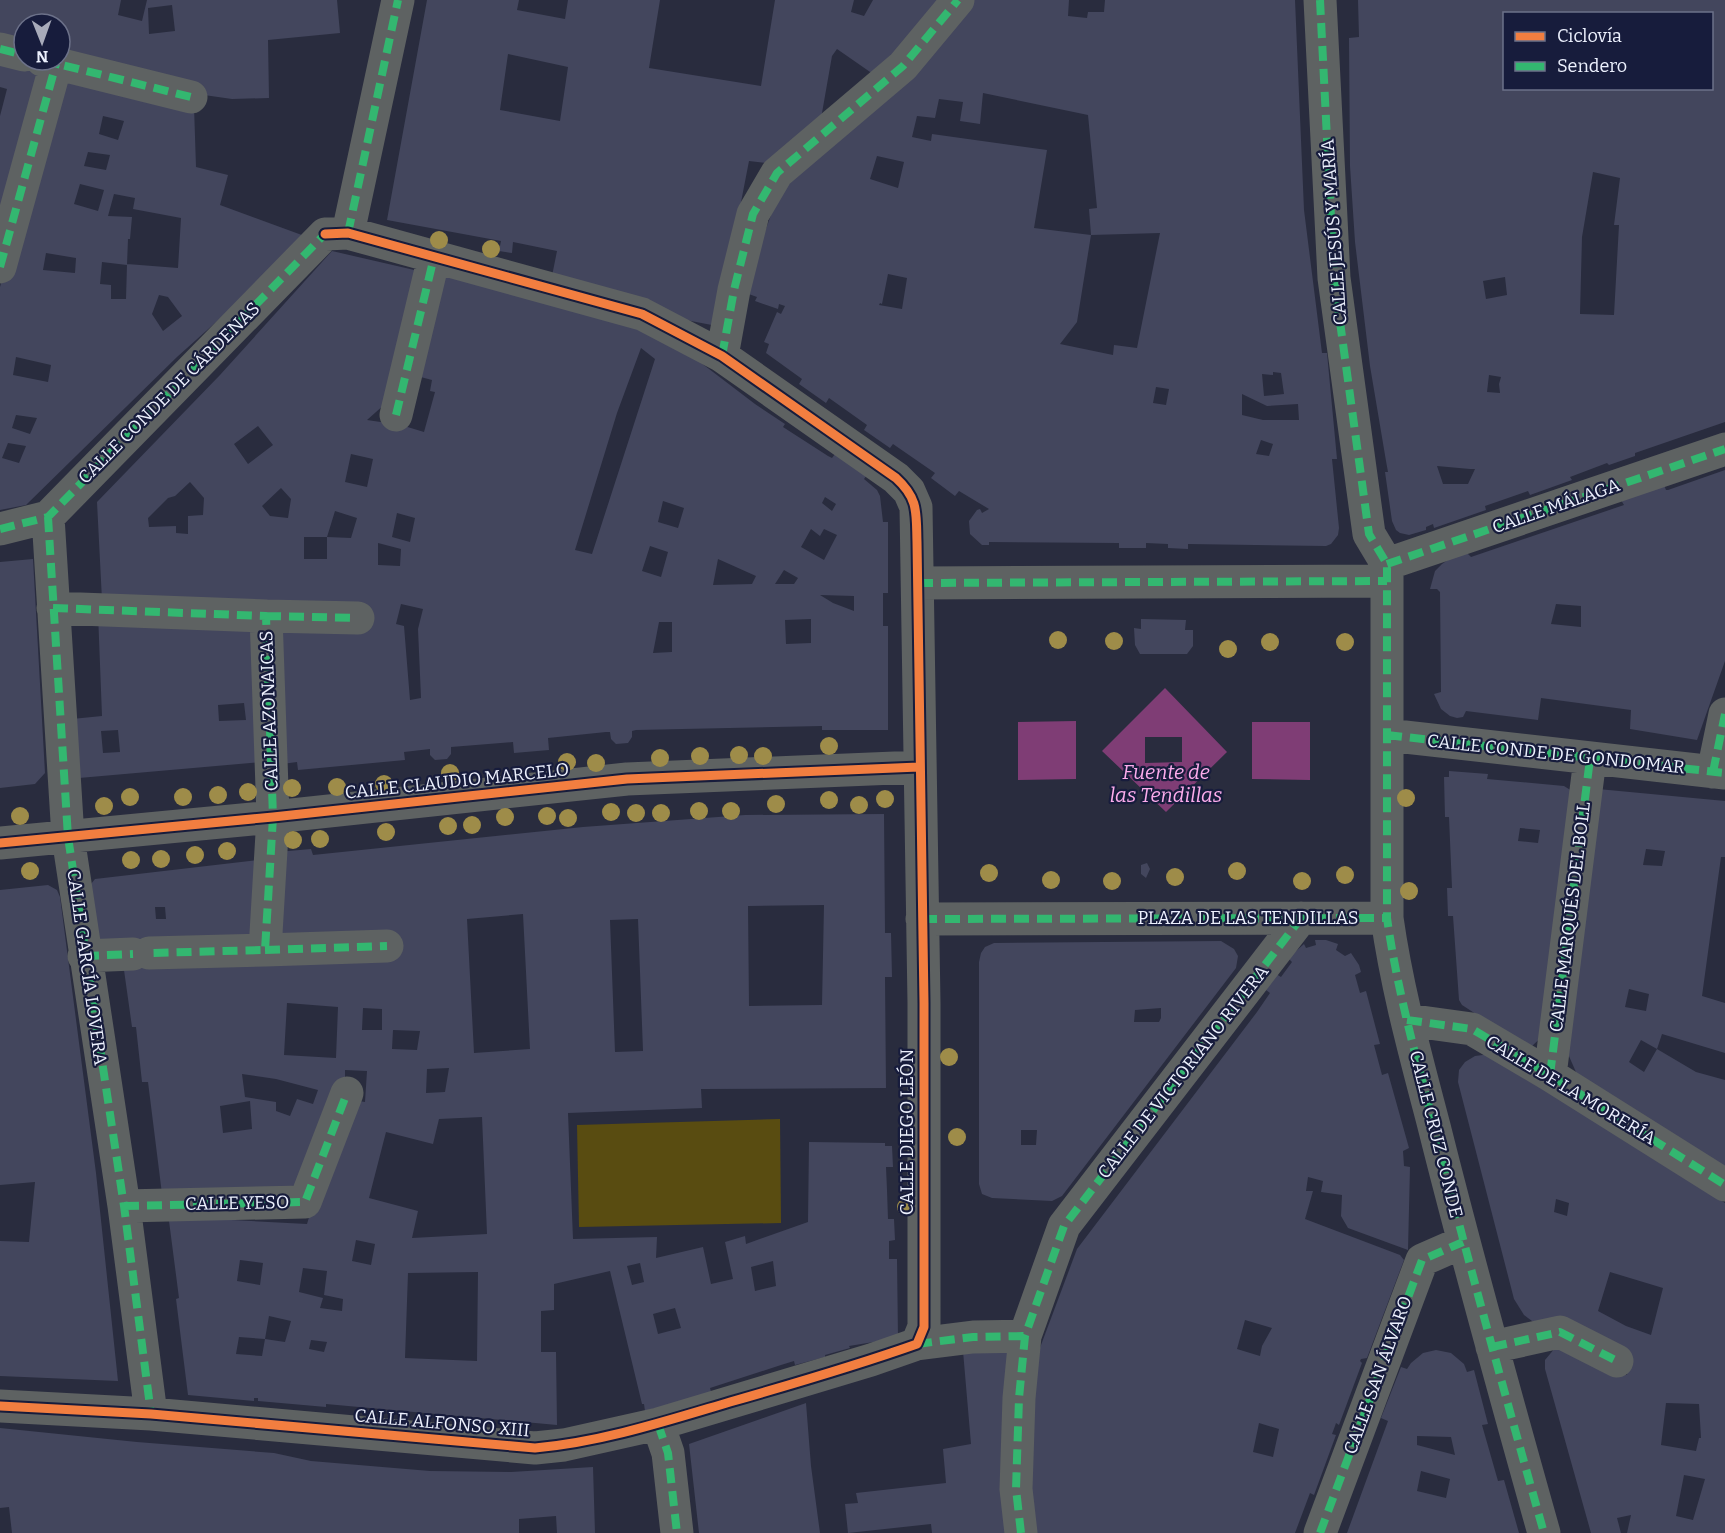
<svg xmlns="http://www.w3.org/2000/svg" width="1725" height="1533" font-family="Bitter,serif">
  <style>
    .green { fill: #594c11 }
    .water { fill: #7f3d75; fill-rule: evenodd }
    .building { fill: #43465d; fill-rule: evenodd }
    .lines { fill: none; stroke-linecap: round; stroke-linejoin: round }
    .minor { stroke: #5e6262; stroke-width: 33 }
    .quiet { stroke: #33b770; stroke-width: 8; stroke-dasharray: 15 8; stroke-linecap: butt }
    .cycleway-casing { stroke: #171c3c; stroke-width: 13 }
    .cycleway { stroke: #f27e40; stroke-width: 9 }
    .tree { fill: #9e8c49 }
    .labels { text-anchor: middle; dominant-baseline: central; stroke-width: 4.5; stroke-linejoin: round; paint-order: stroke }
    .street-label { font-size: 18px; fill: #ecf0fd; stroke: #171c3c }
    .water-label { font-size: 20px; font-style: italic; fill: #fcacec; stroke: #171c3c }
  </style>
  <rect width="100%" height="100%" fill="#292c3e"/>
  <path class="green" d="M780,1119L781,1223L579,1227L577,1125Z"/>
  <path class="water" d="M1165,688L1227,752L1166,812L1102,751ZM1145,737H1182V762L1145,763Z
    M1076,721V779L1018,780V722Z
    M1252,722H1310V780L1252,779Z"/>
  <path class="building" d="M0,0H121L118,15L142,21L147,0H337L340,33L268,40L269,98L232,99L197,94L60,61V24H24V52L0,46ZM172,5L175,31L149,34L148,8Z
    M427,0H519L517,10L565,19L568,0H660L649,68L761,86L775,0H854L851,12L864,16L873,0H946L873,74L837,49L832,56L819,130L776,164L749,161L717,326L644,312L550,286L557,251L513,242L512,253L499,251L501,241L387,220ZM508,54L568,67L560,121L500,110Z
    M974,0H1069L1068,16L1087,18L1088,12H1104L1105,0H1295L1304,210L1322,353H1327L1337,459H1332L1339,528L1338,535L1331,544L1326,546L1188,544V549L1168,548V544L1146,543V548H1119V543L989,542V545H982L970,534L969,521L977,510L980,509L982,513L989,509L959,491L955,496L931,478L935,473L893,444L890,448L864,430L867,425L829,398L826,403L799,384L802,379L766,353L769,344L764,342L777,312L781,314L785,306L779,304L778,309L755,301L757,297L743,292L779,193ZM983,93L1088,115L1097,208L1089,209L1091,235L1034,228L1047,150L932,134L931,141L912,137L917,116L935,118L939,99L963,102L960,121L980,124ZM877,156L904,162L898,188L870,179ZM1160,233L1137,348L1114,345L1113,355L1060,344L1077,322L1091,235ZM888,274L907,278L902,309L879,305L880,303L882,304ZM1273,372L1281,373L1284,394L1264,396L1262,374L1273,375ZM1156,387L1169,389L1166,405L1153,403ZM1242,394L1267,406L1298,404L1299,420H1263L1242,415ZM1261,440L1273,444L1269,456L1256,454Z
    M1358,0H1725V422L1635,453V456L1609,465L1607,463L1570,477L1572,480L1530,495L1528,491L1485,506L1486,510L1434,528L1433,524L1426,527V530L1409,535L1400,533L1396,530L1392,521L1385,472H1388L1386,461L1370,366L1355,242L1350,166L1349,38L1359,37ZM1504,14H1712V88H1504ZM1593,172L1620,178L1614,225H1619L1614,315L1580,314L1582,237ZM1505,277L1507,295L1486,299L1483,281ZM1489,375L1501,377L1499,384L1500,393L1487,392ZM1437,466L1470,469H1475L1468,484H1443Z
    M0,51L48,64L0,238V116L7,89L0,87Z
    M63,69L194,106L196,167L228,175L220,205L310,238L177,357L26,505L0,510V287ZM103,116L124,121L118,140L99,134ZM88,152L110,155L106,170L84,166ZM80,184L104,190L98,211L74,204ZM114,194L135,198L133,209L181,218L178,268L127,264L126,299H111V285L100,284L102,262L127,265L128,239H130L132,217L108,216ZM46,253L76,258L75,273L43,270ZM159,295L168,297L182,316L163,331L152,314ZM16,357L51,365L48,382L13,375ZM16,415L37,418L30,434L12,428ZM8,443L26,446L19,463L2,458Z
    M332,251L423,272L394,396L367,420L401,425L424,432L435,392L430,391L432,380L413,375L439,272L650,324L755,404L785,424L783,427L828,456L832,458L835,454L867,475L864,479L877,490L880,496L883,522H888V593H883V626H888V730H822V726L636,730L632,731V737L628,743L616,744L611,739L610,732H606L548,738L549,750L514,753L513,742L451,747V754L447,759L435,760L430,755V749L404,752L405,760L298,770L297,762L282,764L276,627L102,600L97,502L220,375ZM641,348L655,359L592,554L575,550L617,413ZM258,426L273,445L248,464L234,444ZM351,454L373,459L367,487L345,482ZM190,482L204,498L203,515L188,516V534L176,533V526L149,527L148,518L168,498L175,496ZM281,488L291,499L288,518L270,516L262,506ZM825,497L836,504L832,511L822,503ZM663,501L684,508L678,528L658,522ZM335,511L357,518L351,538L327,537V559H304V537H327ZM397,513L415,518L410,542L392,537ZM811,529L820,536L824,529L837,535L824,560L801,547ZM378,543L401,549L400,566L378,565ZM650,546L668,552L661,577L642,571ZM718,559L756,576L752,584L713,585ZM784,570L798,578L794,584H775ZM820,595L854,596V611L833,603ZM401,604L423,609L418,629L421,698L410,700L404,626L396,624ZM811,619V643L786,644L785,620ZM659,622H672V652L653,653Z
    M1725,470V661L1697,740L1630,729L1631,710L1541,698L1538,720L1466,711L1463,717L1457,718L1450,716L1441,709L1434,694L1441,692L1440,592L1437,589H1430L1435,571L1442,564L1458,553H1467L1471,557L1624,505L1621,500L1664,485L1666,490H1668ZM1556,604L1581,606V627L1551,624Z
    M33,559L45,773L35,784L0,788V562Z
    M98,613L260,625L261,762L79,778L72,719L102,716ZM244,703L246,720L219,721L218,705ZM118,730L120,752L103,753L101,731Z
    M1141,619L1186,620L1185,630H1193V646L1187,654H1140L1135,645L1134,628L1141,629Z
    M1449,771L1488,774L1487,779L1564,786L1572,791L1548,1031L1532,1046L1479,1016L1462,1005L1459,1000L1453,916H1448L1447,888H1452L1449,817H1445L1444,777H1449ZM1520,828L1540,830L1538,843L1518,841Z
    M1598,789L1725,801V857H1721L1702,996L1725,1003V1053L1662,1034L1657,1049L1641,1040L1629,1062L1644,1072L1657,1049L1696,1072L1725,1080V1173L1579,1079L1565,1047ZM1646,849L1665,851L1662,866L1643,865ZM1629,989L1649,994L1646,1011L1625,1007Z
    M884,814L885,933H891L892,977H885L886,1088L701,1089L702,1108L568,1113L573,1239L657,1237L656,1258L703,1247L711,1284L733,1279L725,1242L745,1236L746,1244L808,1222L809,1142L885,1143V1146H892L893,1167H886L887,1190L888,1219H894L895,1240L889,1241V1259H897L898,1338L849,1346L850,1348L825,1355V1357L795,1365L794,1361L781,1365L710,1388L712,1395L645,1411L644,1404H642L610,1271L554,1284V1310L541,1311V1352H556L557,1425L326,1404V1407L258,1401V1398H254V1401L188,1395L176,1299L179,1298L169,1221L174,1217L307,1224L331,1143L352,1100L365,1102L367,1071L345,1070V1089L308,1185L162,1194L148,1082H142L136,1027H132L123,963L274,942L277,852L311,849L313,855L583,827L745,815ZM824,905L822,1005L749,1006L748,906ZM523,914L530,1049L474,1053L467,919ZM638,919L643,1051L615,1052L610,920ZM287,1003L338,1007L336,1058L284,1055ZM363,1008L382,1009V1030H362ZM393,1030L420,1031L417,1050L392,1049ZM449,1068L445,1092L426,1093L427,1069ZM242,1074L276,1079L318,1090L313,1104L297,1099L290,1116L276,1111V1102L245,1097ZM250,1101L252,1129L223,1133L220,1106ZM482,1117L487,1234L412,1238L418,1211L369,1198L386,1132L433,1144L439,1119ZM356,1240L375,1244L371,1265L352,1261ZM240,1260L263,1263L260,1285L237,1281ZM773,1261L776,1286L755,1291L751,1267ZM640,1263L644,1282L632,1285L627,1266ZM303,1268L327,1271L324,1295L343,1299L342,1311L320,1308L323,1298L299,1292ZM478,1272L477,1361L405,1358L408,1273ZM675,1308L681,1328L658,1334L653,1314ZM269,1316L291,1321L285,1342L265,1339ZM239,1337L265,1339L262,1356L236,1354ZM311,1340L327,1342L324,1352L309,1349Z
    M258,860L254,943L95,945L87,889L95,879ZM155,907H165L166,919H156Z
    M1147,863L1150,869L1146,878L1141,874V865Z
    M48,885L57,890L60,897L96,1173L118,1381L0,1376V1241L29,1242L35,1182L0,1185V890Z
    M1315,940H1326L1338,944L1336,950L1345,956L1351,953L1359,965L1361,972L1355,975L1360,993L1366,991L1380,1044L1374,1045L1382,1075L1388,1073L1409,1148L1403,1151L1404,1166L1410,1167L1408,1250L1348,1228L1341,1216L1342,1195L1321,1192L1323,1181L1308,1177L1306,1191H1313L1305,1219L1400,1255L1404,1260L1367,1358L1361,1359L1360,1361L1362,1363L1339,1425L1336,1423L1335,1426L1332,1434L1336,1435L1314,1495L1310,1493L1295,1533H1034L1032,1509V1369L1077,1249L1257,1012L1270,993L1266,990L1276,974L1281,977L1292,962L1288,958L1304,944L1306,948L1316,945ZM1245,1320L1272,1328L1262,1346L1260,1356L1237,1349ZM1259,1423L1279,1429L1273,1457L1253,1452Z
    M1221,941L1234,949L1238,956L1236,968L1062,1196L1052,1201L992,1198L982,1194L979,1184V962L981,953L985,947L994,943ZM1161,1008V1018L1159,1022H1134L1135,1010ZM1021,1130H1037L1036,1145H1021Z
    M1490,1054L1725,1203V1533H1627L1631,1515L1617,1518L1621,1533H1591L1545,1369V1360L1555,1348L1569,1347L1627,1375L1629,1354L1536,1324L1524,1315L1514,1299L1458,1082L1459,1070L1465,1062L1475,1056ZM1556,1199L1569,1203L1567,1216L1554,1212ZM1610,1272L1663,1288L1651,1335L1626,1326L1598,1311ZM1666,1403L1699,1404L1701,1438H1699L1696,1451L1661,1445ZM1684,1475L1705,1479L1693,1520L1676,1516Z
    M1436,1350L1451,1353L1464,1364L1467,1372L1474,1370L1488,1424L1482,1425L1498,1481L1504,1480L1519,1533H1347L1388,1421L1381,1418L1401,1367L1407,1369L1411,1363L1423,1353ZM1417,1436L1451,1437L1455,1455L1417,1445ZM1421,1471L1450,1479L1446,1498L1417,1491Z
    M963,1351H1010L1008,1533H932L931,1524L848,1533L845,1504L858,1503L856,1493L946,1483L943,1449L971,1444Z
    M806,1403L811,1466L820,1533H699L689,1444Z
    M0,1428L137,1442L274,1453L311,1461L430,1471L511,1472L593,1467L595,1533H557L556,1516L519,1519V1533H12L9,1507L0,1508Z"/>
  <g class="lines">
    <path class="minor" d="M1320,0L1334,278L1369,534L1387,564V918C1397,989 1416,1057 1434,1126C1468,1262 1506,1398 1544,1533
      M0,49L24,55
      M42,60L191,97
      M348,233L398,0
      M0,267L56,64
      M722,356L734,290L753,214L777,173L903,66L958,0
      M396,415L434,257
      M48,517L68,837L124,1206L151,1414
      M0,529L48,517L325,234L348,233L642,314L722,356L896,478L909,491L916,507L924,1003V1327L917,1344
      M1387,564L1725,449
      M918,583L1387,581
      M53,608L266,616L273,817L265,950L149,953
      M266,616L358,618
      M1387,735L1725,773
      M1713,772L1725,714
      M0,843L273,817L627,779L919,767
      M922,919L1387,918
      M265,950L387,946
      M84,956L133,954
      M1407,1020L1472,1029L1550,1075L1725,1185
      M1550,1075L1590,759
      M124,1206L305,1202L347,1093
      M1492,1347L1560,1332L1617,1361
      M0,1406L151,1414L535,1448L564,1445L658,1424L871,1360L917,1344L973,1337L1025,1336
      M658,1424L668,1453L677,1533
      M1021,1533L1016,1489L1019,1398L1025,1336L1064,1226L1301,918
      M1320,1533L1422,1260L1463,1242"/>
    <path class="quiet" d="M1320,0L1334,278L1369,534L1387,564V918C1397,989 1416,1057 1434,1126C1468,1262 1506,1398 1544,1533
      M0,49L24,55
      M42,60L191,97
      M348,233L398,0
      M0,267L56,64
      M722,356L734,290L753,214L777,173L903,66L958,0
      M396,415L434,257
      M48,517L68,837L124,1206L151,1414
      M0,529L48,517L325,234H330
      M1387,564L1725,449
      M918,583L1387,581
      M53,608L266,616L273,817L265,950L149,953
      M266,616L358,618
      M1387,735L1725,773
      M1713,772L1725,714
      M922,919L1387,918
      M265,950L387,946
      M84,956L133,954
      M1407,1020L1472,1029L1550,1075L1725,1185
      M1550,1075L1590,759
      M124,1206L305,1202L347,1093
      M917,1344L973,1337L1025,1336
      M1492,1347L1560,1332L1617,1361
      M658,1424L668,1453L677,1533
      M1021,1533L1016,1489L1019,1398L1025,1336L1064,1226L1301,918
      M1320,1533L1422,1260L1463,1242"/>
    <defs>
      <path id="cycleway" d="M0,843L273,817L627,779L919,767
        M0,1406L151,1414L535,1448C602,1442 666,1421 730,1402C793,1384 855,1366 917,1344L924,1327V1003L917,542C916,513 919,499 896,478L722,356L642,314L348,233L325,234"/>
    </defs>
    <use href="#cycleway" class="cycleway-casing"/>
    <use href="#cycleway" class="cycleway"/>
  </g>
  <g class="tree">
    <circle cx="439" cy="240" r="9"/>
    <circle cx="491" cy="249" r="9"/>
    <circle cx="1058" cy="640" r="9"/>
    <circle cx="1114" cy="641" r="9"/>
    <circle cx="1270" cy="642" r="9"/>
    <circle cx="1345" cy="642" r="9"/>
    <circle cx="1228" cy="649" r="9"/>
    <circle cx="829" cy="746" r="9"/>
    <circle cx="739" cy="755" r="9"/>
    <circle cx="700" cy="756" r="9"/>
    <circle cx="763" cy="756" r="9"/>
    <circle cx="660" cy="758" r="9"/>
    <circle cx="567" cy="762" r="9"/>
    <circle cx="596" cy="763" r="9"/>
    <circle cx="450" cy="773" r="9"/>
    <circle cx="384" cy="784" r="9"/>
    <circle cx="337" cy="787" r="9"/>
    <circle cx="292" cy="788" r="9"/>
    <circle cx="248" cy="792" r="9"/>
    <circle cx="218" cy="795" r="9"/>
    <circle cx="130" cy="797" r="9"/>
    <circle cx="183" cy="797" r="9"/>
    <circle cx="1406" cy="798" r="9"/>
    <circle cx="885" cy="799" r="9"/>
    <circle cx="829" cy="800" r="9"/>
    <circle cx="776" cy="804" r="9"/>
    <circle cx="859" cy="805" r="9"/>
    <circle cx="104" cy="806" r="9"/>
    <circle cx="699" cy="811" r="9"/>
    <circle cx="731" cy="811" r="9"/>
    <circle cx="611" cy="812" r="9"/>
    <circle cx="636" cy="813" r="9"/>
    <circle cx="661" cy="813" r="9"/>
    <circle cx="20" cy="816" r="9"/>
    <circle cx="547" cy="816" r="9"/>
    <circle cx="505" cy="817" r="9"/>
    <circle cx="568" cy="818" r="9"/>
    <circle cx="472" cy="825" r="9"/>
    <circle cx="448" cy="826" r="9"/>
    <circle cx="386" cy="832" r="9"/>
    <circle cx="320" cy="839" r="9"/>
    <circle cx="293" cy="840" r="9"/>
    <circle cx="227" cy="851" r="9"/>
    <circle cx="195" cy="855" r="9"/>
    <circle cx="161" cy="859" r="9"/>
    <circle cx="131" cy="860" r="9"/>
    <circle cx="30" cy="871" r="9"/>
    <circle cx="1237" cy="871" r="9"/>
    <circle cx="989" cy="873" r="9"/>
    <circle cx="1345" cy="875" r="9"/>
    <circle cx="1175" cy="877" r="9"/>
    <circle cx="1051" cy="880" r="9"/>
    <circle cx="1112" cy="881" r="9"/>
    <circle cx="1302" cy="881" r="9"/>
    <circle cx="1409" cy="891" r="9"/>
    <circle cx="949" cy="1057" r="9"/>
    <circle cx="957" cy="1137" r="9"/>
    <circle cx="906" cy="1207" r="9"/>
  </g>
  <g class="labels">
    <g class="street-label">
      <text transform="translate(1334 232) rotate(-94)">CALLE JESÚS Y MARÍA</text>
      <text transform="translate(169 393) rotate(-45)">CALLE CONDE DE CÁRDENAS</text>
      <text transform="translate(1556 506) rotate(-19)">CALLE MÁLAGA</text>
      <text transform="translate(269 711) rotate(-92)">CALLE AZONAICAS</text>
      <text transform="translate(1556 754) rotate(6)">CALLE CONDE DE GONDOMAR</text>
      <text transform="translate(457 781) rotate(-6)">CALLE CLAUDIO MARCELO</text>
      <text transform="translate(1570 917) rotate(-83)">CALLE MARQUÉS DEL BOLL</text>
      <text x="1248" y="918">PLAZA DE LAS TENDILLAS</text>
      <text transform="translate(87 967) rotate(82)">CALLE GARCÍA LOVERA</text>
      <text transform="translate(1183 1072) rotate(-52)">CALLE DE VICTORIANO RIVERA</text>
      <text transform="translate(1571 1090) rotate(31)">CALLE DE LA MORERÍA</text>
      <text transform="translate(907 1132) rotate(-90)">CALLE DIEGO LEÓN</text>
      <text transform="translate(1436 1134) rotate(76)">CALLE CRUZ CONDE</text>
      <text transform="translate(237 1203) rotate(-1)">CALLE YESO</text>
      <text transform="translate(1378 1375) rotate(-70)">CALLE SAN ÁLVARO</text>
      <text transform="translate(442 1423) rotate(5)">CALLE ALFONSO XIII</text>
    </g>
    <g class="water-label">
      <text x="1166" y="772">Fuente de<tspan x="1166" dy="23">las Tendillas</tspan></text>
    </g>
  </g>
  <rect x="1503" y="12" width="210" height="78" fill="#171c3c" stroke="#6c7189" stroke-width="1.5"/>
  <rect x="1515" y="32" width="30" height="9" fill="#f27e40" stroke="#6c7189" stroke-width="1.5"/>
  <text x="1557" y="42" font-size="18" fill="#ecf0fd">Ciclovía</text>
  <rect x="1515" y="62" width="30" height="9" fill="#33b770" stroke="#6c7189" stroke-width="1.5"/>
  <text x="1557" y="72" font-size="18" fill="#ecf0fd">Sendero</text>
  <g transform="translate(42 42) rotate(179)"><circle r="28" fill="#171c3c" stroke="#6c7189" stroke-width="1.5"/>
  <path d="M0-4.5L10 22L0 15L-10 22Z" fill="#a8abba"/>
  <text y="-9" font-size="16" font-weight="bold" text-anchor="middle" fill="#ecf0fd">N</text>
  </g>
</svg>
